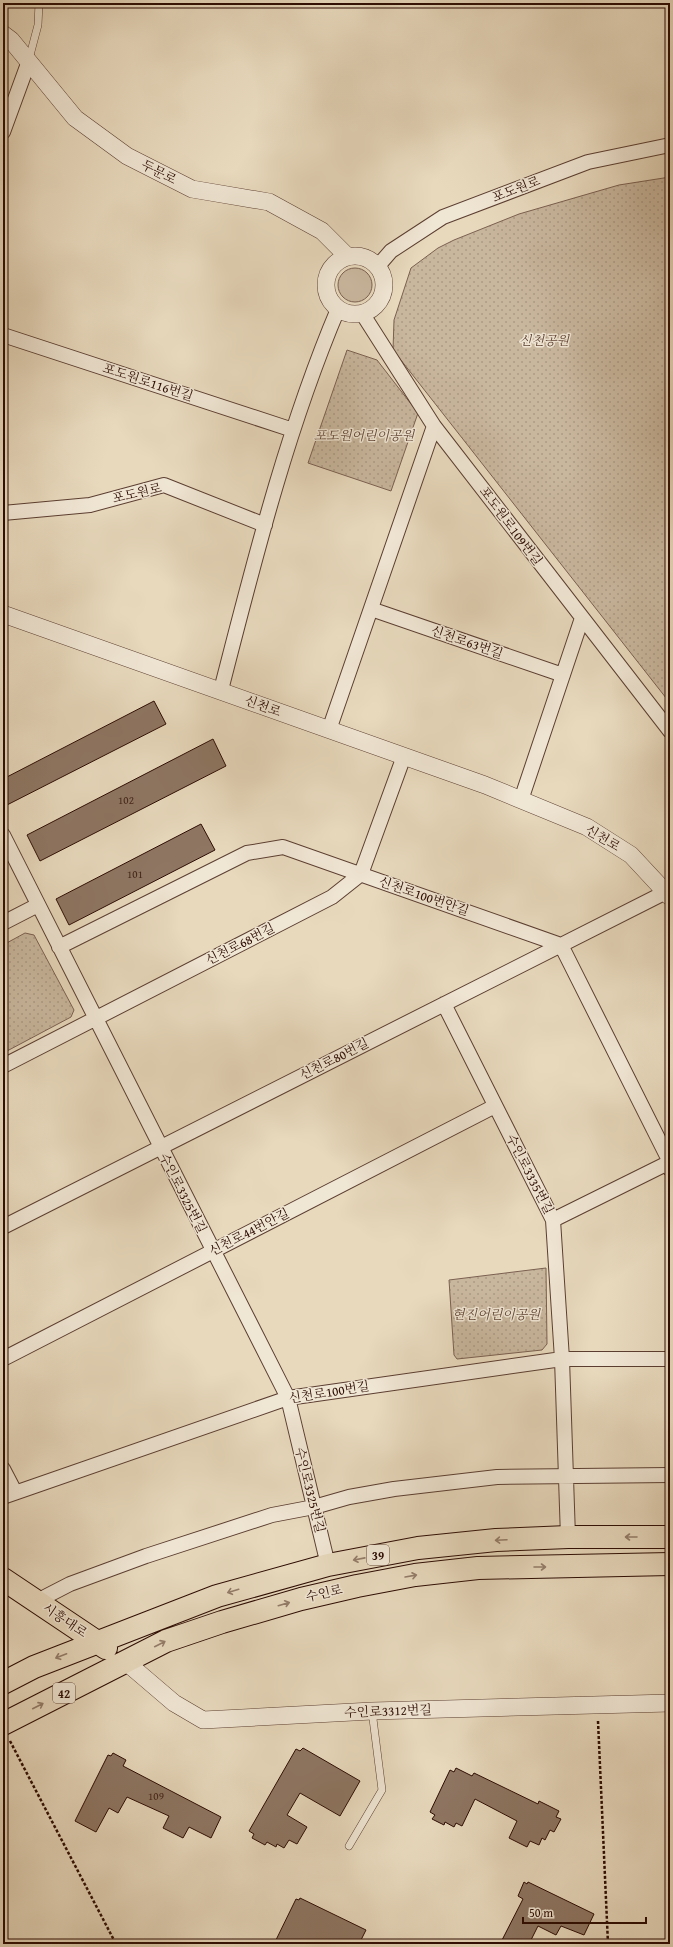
<svg xmlns="http://www.w3.org/2000/svg" width="673" height="1947" font-family="'Gentium Book Plus','Noto Serif KR',serif">
  <style>
    .green { fill: #c8b69d; stroke: #7a6050 }
    .park { fill: url(#park-dots); stroke: #7a6050 }
    .building { fill: #8e7663; stroke: #2c0b02 }
    .lines { fill: none; stroke-linecap: round; stroke-linejoin: round }
    .service-casing { stroke: #5b3e31; stroke-width: 8 }
    .minor-casing { stroke: #5b3e31; stroke-width: 16 }
    .tertiary-casing { stroke: #5b3e31; stroke-width: 18 }
    .primary-casing { stroke: #2c0b02; stroke-width: 24 }
    .path { stroke: #2c0b02; stroke-width: 2.5; stroke-dasharray: 3 2; stroke-linecap: butt }
    .service { stroke: #f0e6d4; stroke-width: 7 }
    .minor { stroke: #f0e6d4; stroke-width: 14 }
    .tertiary { stroke: #f0e6d4; stroke-width: 17 }
    .primary { stroke: #e8d9bd; stroke-width: 22 }
    .oneway { stroke: #937c69 }
    .labels { text-anchor: middle; dominant-baseline: central; stroke-width: 3; stroke-linejoin: round; paint-order: stroke }
    .number-label { font-size: 11px; fill: #44261a }
    .shield { fill: #f0e6d4; stroke: #674d41; stroke-width: 1 }
    .shield-label { font-size: 12px; font-weight: bold; fill: #2c0b02 }
    .street-label { font-size: 13px; fill: #2c0b02; stroke: #f0e6d4 }
    .park-label { font-size: 13px; font-style: italic; fill: #634738; stroke: #f0e6d4 }
  </style>
  <defs>
    <pattern id="park-dots" width="8" height="8" patternUnits="userSpaceOnUse"><rect width="8" height="8" fill="#c8b69d"/><path d="M2 2h.1M6 6h.1" fill="none" stroke="#ac9b86" stroke-width="1.8" stroke-linecap="round"/></pattern>
  </defs>
  <rect width="100%" height="100%" fill="#e8d9bd"/>
  <filter id="stains"><feTurbulence type="fractalNoise" baseFrequency=".005" numOctaves="4"/><feColorMatrix values="0 0 0 0 .2 0 0 0 0 .09 0 0 0 0 .02 0 0 0 .5 -.17"/></filter>
  <radialGradient id="worn" r=".72"><stop offset=".6" stop-color="#630" stop-opacity="0"/><stop offset="1" stop-color="#630" stop-opacity=".3"/></radialGradient>
  <path class="green" d="M338 285a17 17 0 1 1 34 0a17 17 0 1 1-34 0Z"/>
  <path class="park" d="M670,177V703L393,350L394,320L411,268L438,248L454,240L519,214L619,185Z
    M347,350L377,360L418,413L391,491L308,463Z
    M25,933L34,935L74,1010L71,1017L7,1051L3,1044V945Z
    M546,1268L547,1344L542,1350L457,1359L454,1355L449,1280Z"/>
  <path class="building" d="M154,701L166,724L3,807V779Z
    M213,739L226,766L40,861L27,835Z
    M201,824L215,850L69,925L56,899Z
    M303,1748L360,1781L340,1816L300,1793L287,1815L307,1827L297,1844L289,1840L284,1848L277,1844L276,1847L267,1842L265,1845L252,1838L254,1834L249,1831L296,1749L300,1751Z
    M113,1753L126,1760L123,1766L221,1817L211,1838L189,1827L183,1838L163,1828L169,1816L127,1797L118,1813L109,1808L96,1832L75,1821L108,1755L111,1756Z
    M456,1768L472,1776L474,1773L538,1804L539,1801L559,1811L556,1817L561,1819L554,1832L550,1830L545,1840L542,1838L539,1845L530,1841L527,1847L509,1838L517,1821L475,1799L462,1826L456,1823L454,1827L445,1822L444,1825L432,1819L435,1815L430,1812L450,1770L454,1772Z
    M524,1882L527,1884L528,1882L594,1914L584,1935L561,1926L556,1935L538,1926L529,1944H500L523,1899L518,1896Z
    M300,1898L366,1930L359,1944H274L296,1899L299,1900Z"/>
  <g class="lines">
    <defs>
      <path id="service" d="M29,59L38,25L39,3
        M349,1846L382,1790L372,1711"/>
      <path id="minor" d="M3,132L29,61
        M378,266L391,251L443,217L588,162L670,145
        M362,313L434,426L670,731
        M3,335L293,430
        M3,513L90,505L164,485L265,525
        M371,609L563,675
        M221,690C254,562 286,432 338,309
        M329,730L434,426
        M521,800L582,618
        M3,835L288,1398L328,1565
        M3,923L38,905
        M59,947L247,853L283,847L561,945L670,1162V1169
        M444,1004L553,1220L562,1359L568,1537
        M3,1066L332,897L361,874L404,756
        M553,1220L670,1162
        M3,1227L670,890
        M3,1359L495,1106
        M3,1469L15,1492
        M3,1497L288,1398L562,1359H670
        M37,1601L70,1584L146,1556L272,1515L314,1507L349,1497L394,1489L497,1477L670,1475"/>
      <path id="tertiary" d="M3,34L11,40L75,118L127,156L192,189L269,202L322,231L347,256
        M326 285a29 29 0 1 1 58 0a29 29 0 1 1-58 0Z
        M3,614L485,785L587,827L631,855L670,897
        M126,1662L174,1703L203,1720L372,1711L670,1703"/>
      <path id="primary" d="M3,1579L106,1648
        M3,1683L34,1667L217,1596L328,1565L418,1548L496,1540L568,1537H670
        M3,1724L166,1641L222,1622L301,1599L357,1586L415,1575L478,1568L670,1564"/>
    </defs>
    <use href="#service" class="service-casing"/>
    <use href="#minor" class="minor-casing"/>
    <use href="#tertiary" class="tertiary-casing"/>
    <use href="#primary" class="primary-casing"/>
    <path class="path" d="M598,1721L608,1944
      M10,1741L116,1944"/>
    <use href="#service" class="service"/>
    <use href="#minor" class="minor"/>
    <use href="#tertiary" class="tertiary"/>
    <use href="#primary" class="primary"/>
  </g>
  <defs><path id="oneway-shaft" d="M-6 0H5M1.5-3L5.5 0L1.5 3" fill="none" stroke-width="1.6" stroke-linecap="round" stroke-linejoin="round"/></defs>
  <g class="oneway">
    <use href="#oneway-shaft" transform="translate(631 1537) rotate(180)"/>
    <use href="#oneway-shaft" transform="translate(501 1540) rotate(177)"/>
    <use href="#oneway-shaft" transform="translate(359 1559) rotate(169)"/>
    <use href="#oneway-shaft" transform="translate(540 1567)"/>
    <use href="#oneway-shaft" transform="translate(411 1576) rotate(-10)"/>
    <use href="#oneway-shaft" transform="translate(233 1591) rotate(163)"/>
    <use href="#oneway-shaft" transform="translate(284 1604) rotate(-16)"/>
    <use href="#oneway-shaft" transform="translate(160 1644) rotate(-27)"/>
    <use href="#oneway-shaft" transform="translate(61 1656) rotate(159)"/>
    <use href="#oneway-shaft" transform="translate(38 1706) rotate(-27)"/>
  </g>
  <g class="labels">
    <g class="number-label">
      <text x="126" y="800">102</text>
      <text x="135" y="874">101</text>
      <text x="156" y="1796">109</text>
    </g>
    <g class="shield">
      <rect x="367" y="1545" width="22" height="20" rx="3"/>
      <rect x="53" y="1683" width="22" height="20" rx="3"/>
    </g>
    <g class="shield-label">
      <text x="378" y="1555">39</text>
      <text x="64" y="1693">42</text>
    </g>
    <g class="street-label">
      <text transform="translate(159 172) rotate(27)">두문로</text>
      <text transform="translate(516 189) rotate(-21)">포도원로</text>
      <text transform="translate(148 382) rotate(18)">포도원로116번길</text>
      <text transform="translate(137 493) rotate(-13)">포도원로</text>
      <text transform="translate(511 526) rotate(53)">포도원로109번길</text>
      <text transform="translate(467 642) rotate(19)">신천로63번길</text>
      <text transform="translate(263 706) rotate(20)">신천로</text>
      <text transform="translate(603 838) rotate(31)">신천로</text>
      <text transform="translate(424 896) rotate(19)">신천로100번안길</text>
      <text transform="translate(240 944) rotate(-27)">신천로68번길</text>
      <text transform="translate(334 1059) rotate(-27)">신천로80번길</text>
      <text transform="translate(530 1174) rotate(63)">수인로3335번길</text>
      <text transform="translate(183 1193) rotate(63)">수인로3325번길</text>
      <text transform="translate(249 1232) rotate(-27)">신천로44번안길</text>
      <text transform="translate(329 1392) rotate(-9)">신천로100번길</text>
      <text transform="translate(310 1490) rotate(76)">수인로3325번길</text>
      <text transform="translate(324 1593) rotate(-13)">수인로</text>
      <text transform="translate(65 1620) rotate(34)">시흥대로</text>
      <text transform="translate(388 1711) rotate(-2)">수인로3312번길</text>
    </g>
    <g class="park-label">
      <text x="544" y="340">신천공원</text>
      <text x="364" y="435">포도원어린이공원</text>
      <text x="496" y="1314">현진어린이공원</text>
    </g>
  </g>
  <rect width="673" height="1947" fill="none" stroke="#e8d9bd" stroke-width="16"/>
  <rect x="4" y="4" width="665" height="1939" fill="none" stroke="#2c0b02" stroke-width="2"/>
  <rect x="8" y="8" width="657" height="1931" fill="none" stroke="#2c0b02"/>
  <path d="M523 1917v6h123v-6" fill="none" stroke="#2c0b02" stroke-width="2"/>
  <text x="529" y="1917" font-size="12" fill="#2c0b02" stroke="#f0e6d4" stroke-width="3" paint-order="stroke">50 m</text>
  <rect width="100%" height="100%" filter="url(#stains)"/>
  <rect width="100%" height="100%" fill="url(#worn)"/>
</svg>
